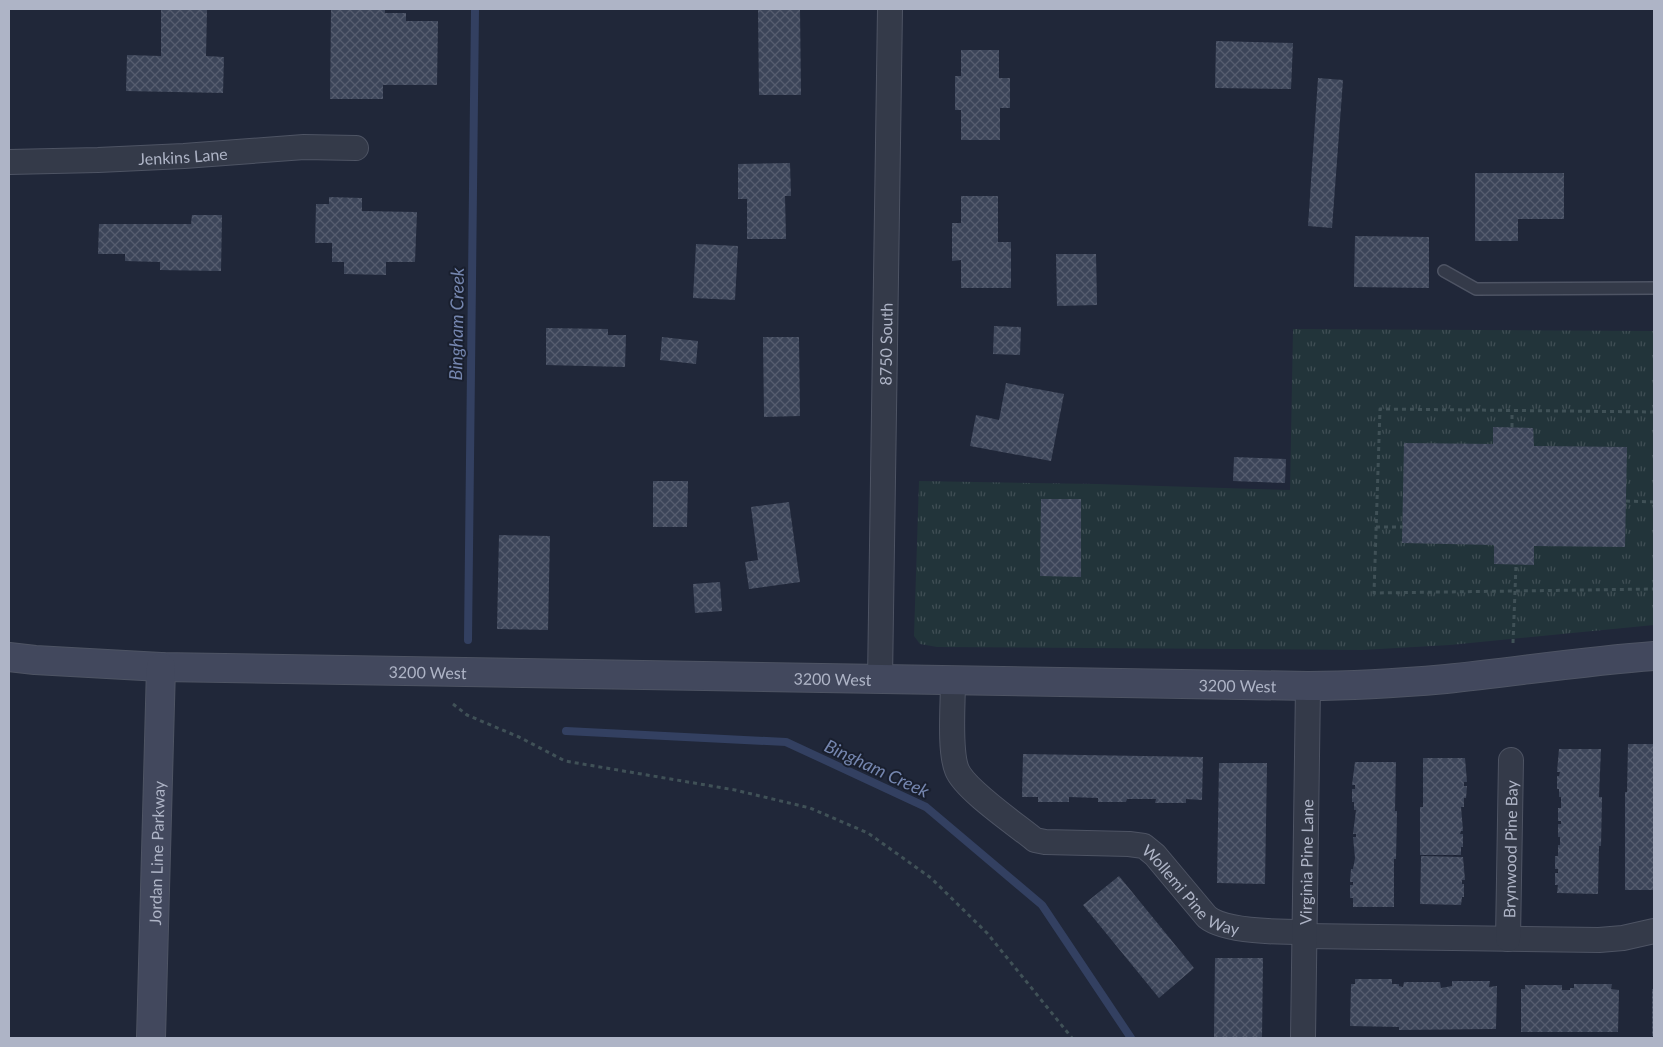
<svg xmlns="http://www.w3.org/2000/svg" width="1663" height="1047" font-family="Lato,sans-serif">
  <style>
    .grass { fill: url(#grass-tufts) }
    .lines { fill: none; stroke-linecap: round; stroke-linejoin: round }
    .stream { stroke: #334061; stroke-width: 8 }
    .building { fill: url(#building-cross-hatch) }
    .lane-casing { stroke: #4e5464; stroke-width: 14 }
    .street-casing { stroke: #4e5464; stroke-width: 26 }
    .secondary-casing { stroke: #4e5464; stroke-width: 30 }
    .path { stroke: #405157; stroke-width: 3; stroke-dasharray: 4 4; stroke-linecap: butt }
    .lane { stroke: #343a49; stroke-width: 11 }
    .street { stroke: #343a49; stroke-width: 24 }
    .secondary { stroke: #42485d; stroke-width: 28 }
    .labels { text-anchor: middle; dominant-baseline: central; stroke-width: 4; stroke-linejoin: round; paint-order: stroke }
    .street-label { font-size: 16px; fill: #aeb4c6; stroke: #191f2e }
    .water-label { font-size: 18px; font-style: italic; fill: #7586af; stroke: #191f2e }
  </style>
  <defs>
    <pattern id="grass-tufts" width="24" height="20" patternUnits="userSpaceOnUse" patternTransform="scale(1.25)"><rect width="24" height="20" fill="#22343a"/><path d="M3 7l-1-3M5 7V3M7 7l1-3M15 17l-1-3M17 17v-4M19 17l1-3" fill="none" stroke="#404f55"/></pattern>
    <pattern id="building-cross-hatch" width="8" height="8" patternUnits="userSpaceOnUse" patternTransform="scale(1.25)"><rect width="8" height="8" fill="#3c4559"/><path d="M0 0l8 8M0 8l8-8" fill="none" stroke="#565d6f"/></pattern>
  </defs>
  <rect width="100%" height="100%" fill="#202739"/>
  <path class="grass" d="M1293,329L1654,331V625L1450,645L1362,650L937,647L920,644L914,636L919,481L1097,484L1290,490Z"/>
  <g class="lines">
    <path class="stream" d="M468,640L475,9
      M566,731L786,742L926,807L1042,905L1131,1038"/>
  </g>
  <path class="building" d="M161,9H207L206,56L224,57L223,93L126,91L127,55L161,56Z
    M331,9H385V13H406V21H438L437,85H383V99H330Z
    M800,9L801,95H759L758,10Z
    M1216,41L1293,43L1291,89L1215,88Z
    M961,50H999V78H1010V108H1000V140H961V110H955V76H961Z
    M1318,78L1343,80L1332,228L1308,226Z
    M790,163L791,196H785L786,239H747V199H738V164Z
    M1475,173H1564V219H1518V241H1475Z
    M961,196H998V242H1011V288H961V260L952,261V223H961Z
    M329,197L362,198V211L417,212L415,262H386V275L344,274V262H332V243H315L316,204H329Z
    M192,215H222L221,271L160,270V262L125,261V254H98L99,224H191Z
    M1355,236L1429,237V288L1354,287Z
    M696,244L738,246L735,300L693,298Z
    M1056,254H1096L1097,305L1057,306Z
    M994,326L1021,327L1020,355L993,354Z
    M546,328L608,329V335H626L625,367L546,365Z
    M662,337L698,341L696,364L660,360Z
    M763,337H799L800,416L764,417Z
    M1006,383L1064,394L1051,461L970,446L976,415L999,420Z
    M1493,427L1533,428L1534,446L1627,447L1625,547L1534,546V565L1494,564V545L1402,543L1404,443L1493,444Z
    M1234,457L1286,459L1285,483L1233,481Z
    M653,481H688L687,527H653Z
    M1041,499H1081V577L1040,576Z
    M789,502L800,582L749,589L745,562L758,560L751,507Z
    M499,535L550,536L548,630L497,629Z
    M720,582L722,611L695,613L693,584Z
    M1628,744H1654V890H1625V792H1627Z
    M1559,749H1601L1599,797H1602L1601,846H1599L1598,894L1557,893L1558,885H1555V873H1558V869H1555V856H1558V845H1560V837H1558V824H1561V821H1558V808H1561V797H1559V789H1557V776H1559L1560,772H1557Z
    M1023,754L1203,757L1202,800L1186,799V803H1155L1156,799H1127L1126,802H1098V798L1069,797V802H1038V797H1022Z
    M1423,758H1465L1467,782H1464V786H1467L1466,798H1464V807H1461L1463,831H1461L1460,834H1463V847H1461V855H1420V807H1423Z
    M1355,762H1396L1395,811H1397L1396,859H1394V907H1353V898H1350V885H1353V882H1350L1351,869H1353L1355,858L1353,837H1356V834H1353L1356,810H1354V802H1352V789H1355V785H1352Z
    M1219,763H1267L1265,884L1217,883Z
    M1421,856L1463,857L1465,880H1462V884H1464V897H1462L1461,905L1420,904Z
    M1119,876L1194,968L1159,998L1083,905Z
    M1215,958H1263L1262,1038H1214Z
    M1355,979H1392V984H1399V986L1403,987L1404,982H1440L1441,988L1452,986V981H1490L1489,987L1497,986L1496,1029L1399,1030V1027L1350,1026L1351,984H1355Z
    M1574,984H1612L1611,989L1619,990L1618,1032H1521V989H1525V985H1562V990H1570V988H1574Z
    M1652,989H1654V1036H1652Z"/>
  <g class="lines">
    <defs>
      <path id="lane" d="M1444,271L1476,289L1654,288"/>
      <g id="street">
        <path id="s1" d="M9,162L98,160L184,156L304,147L356,148"/>
        <path id="s2" d="M880,680L890,9"/>
        <path id="s3" d="M953,681C953,704 949,751 957,770C965,790 1017,825 1035,840L1045,842L1129,844L1144,846L1155,855L1207,917C1225,932 1280,932 1305,932"/>
        <path d="M1305,936L1599,940L1623,938L1654,931"/>
        <path id="s4" d="M1508,939L1511,760"/>
        <path id="s5" d="M1303,1038L1308,686"/>
      </g>
      <g id="secondary">
        <path id="s6" d="M9,657L35,660L161,667L1308,686C1354,686 1400,683 1446,679C1515,672 1584,661 1654,656"/>
        <path id="s7" d="M151,1038L161,667"/>
      </g>
    </defs>
    <use href="#lane" class="lane-casing"/>
    <use href="#street" class="street-casing"/>
    <use href="#secondary" class="secondary-casing"/>
    <path class="path" d="M1654,412L1380,409L1374,593L1654,589
      M1512,427V411
      M1626,501L1654,502
      M1376,527H1403
      M1513,643L1516,565
      M453,704L467,715L519,737L565,761L735,790L810,808L868,833L931,878L987,933L1072,1038"/>
    <use href="#lane" class="lane"/>
    <use href="#street" class="street"/>
    <use href="#secondary" class="secondary"/>
  </g>
  <g class="labels">
    <g class="street-label">
      <text stroke="none"><textPath href="#s1" startOffset="174">Jenkins Lane</textPath></text>
      <text stroke="none"><textPath href="#s2" startOffset="336">8750 South</textPath></text>
      <text stroke="none"><textPath href="#s6" startOffset="419">3200 West</textPath></text>
      <text stroke="none"><textPath href="#s6" startOffset="824">3200 West</textPath></text>
      <text stroke="none"><textPath href="#s6" startOffset="1229">3200 West</textPath></text>
      <text stroke="none"><textPath href="#s4" startOffset="90">Brynwood Pine Bay</textPath></text>
      <text stroke="none"><textPath href="#s7" startOffset="185">Jordan Line Parkway</textPath></text>
      <text stroke="none"><textPath href="#s5" startOffset="176">Virginia Pine Lane</textPath></text>
      <text stroke="none"><textPath href="#s3" startOffset="370">Wollemi Pine Way</textPath></text>
    </g>
    <g class="water-label">
      <text transform="translate(456 324) rotate(-89)">Bingham Creek</text>
      <text transform="translate(877 768) rotate(25)">Bingham Creek</text>
    </g>
  </g>
  <rect width="1663" height="1047" fill="none" stroke="#aeb4c6" stroke-width="20"/>
</svg>
